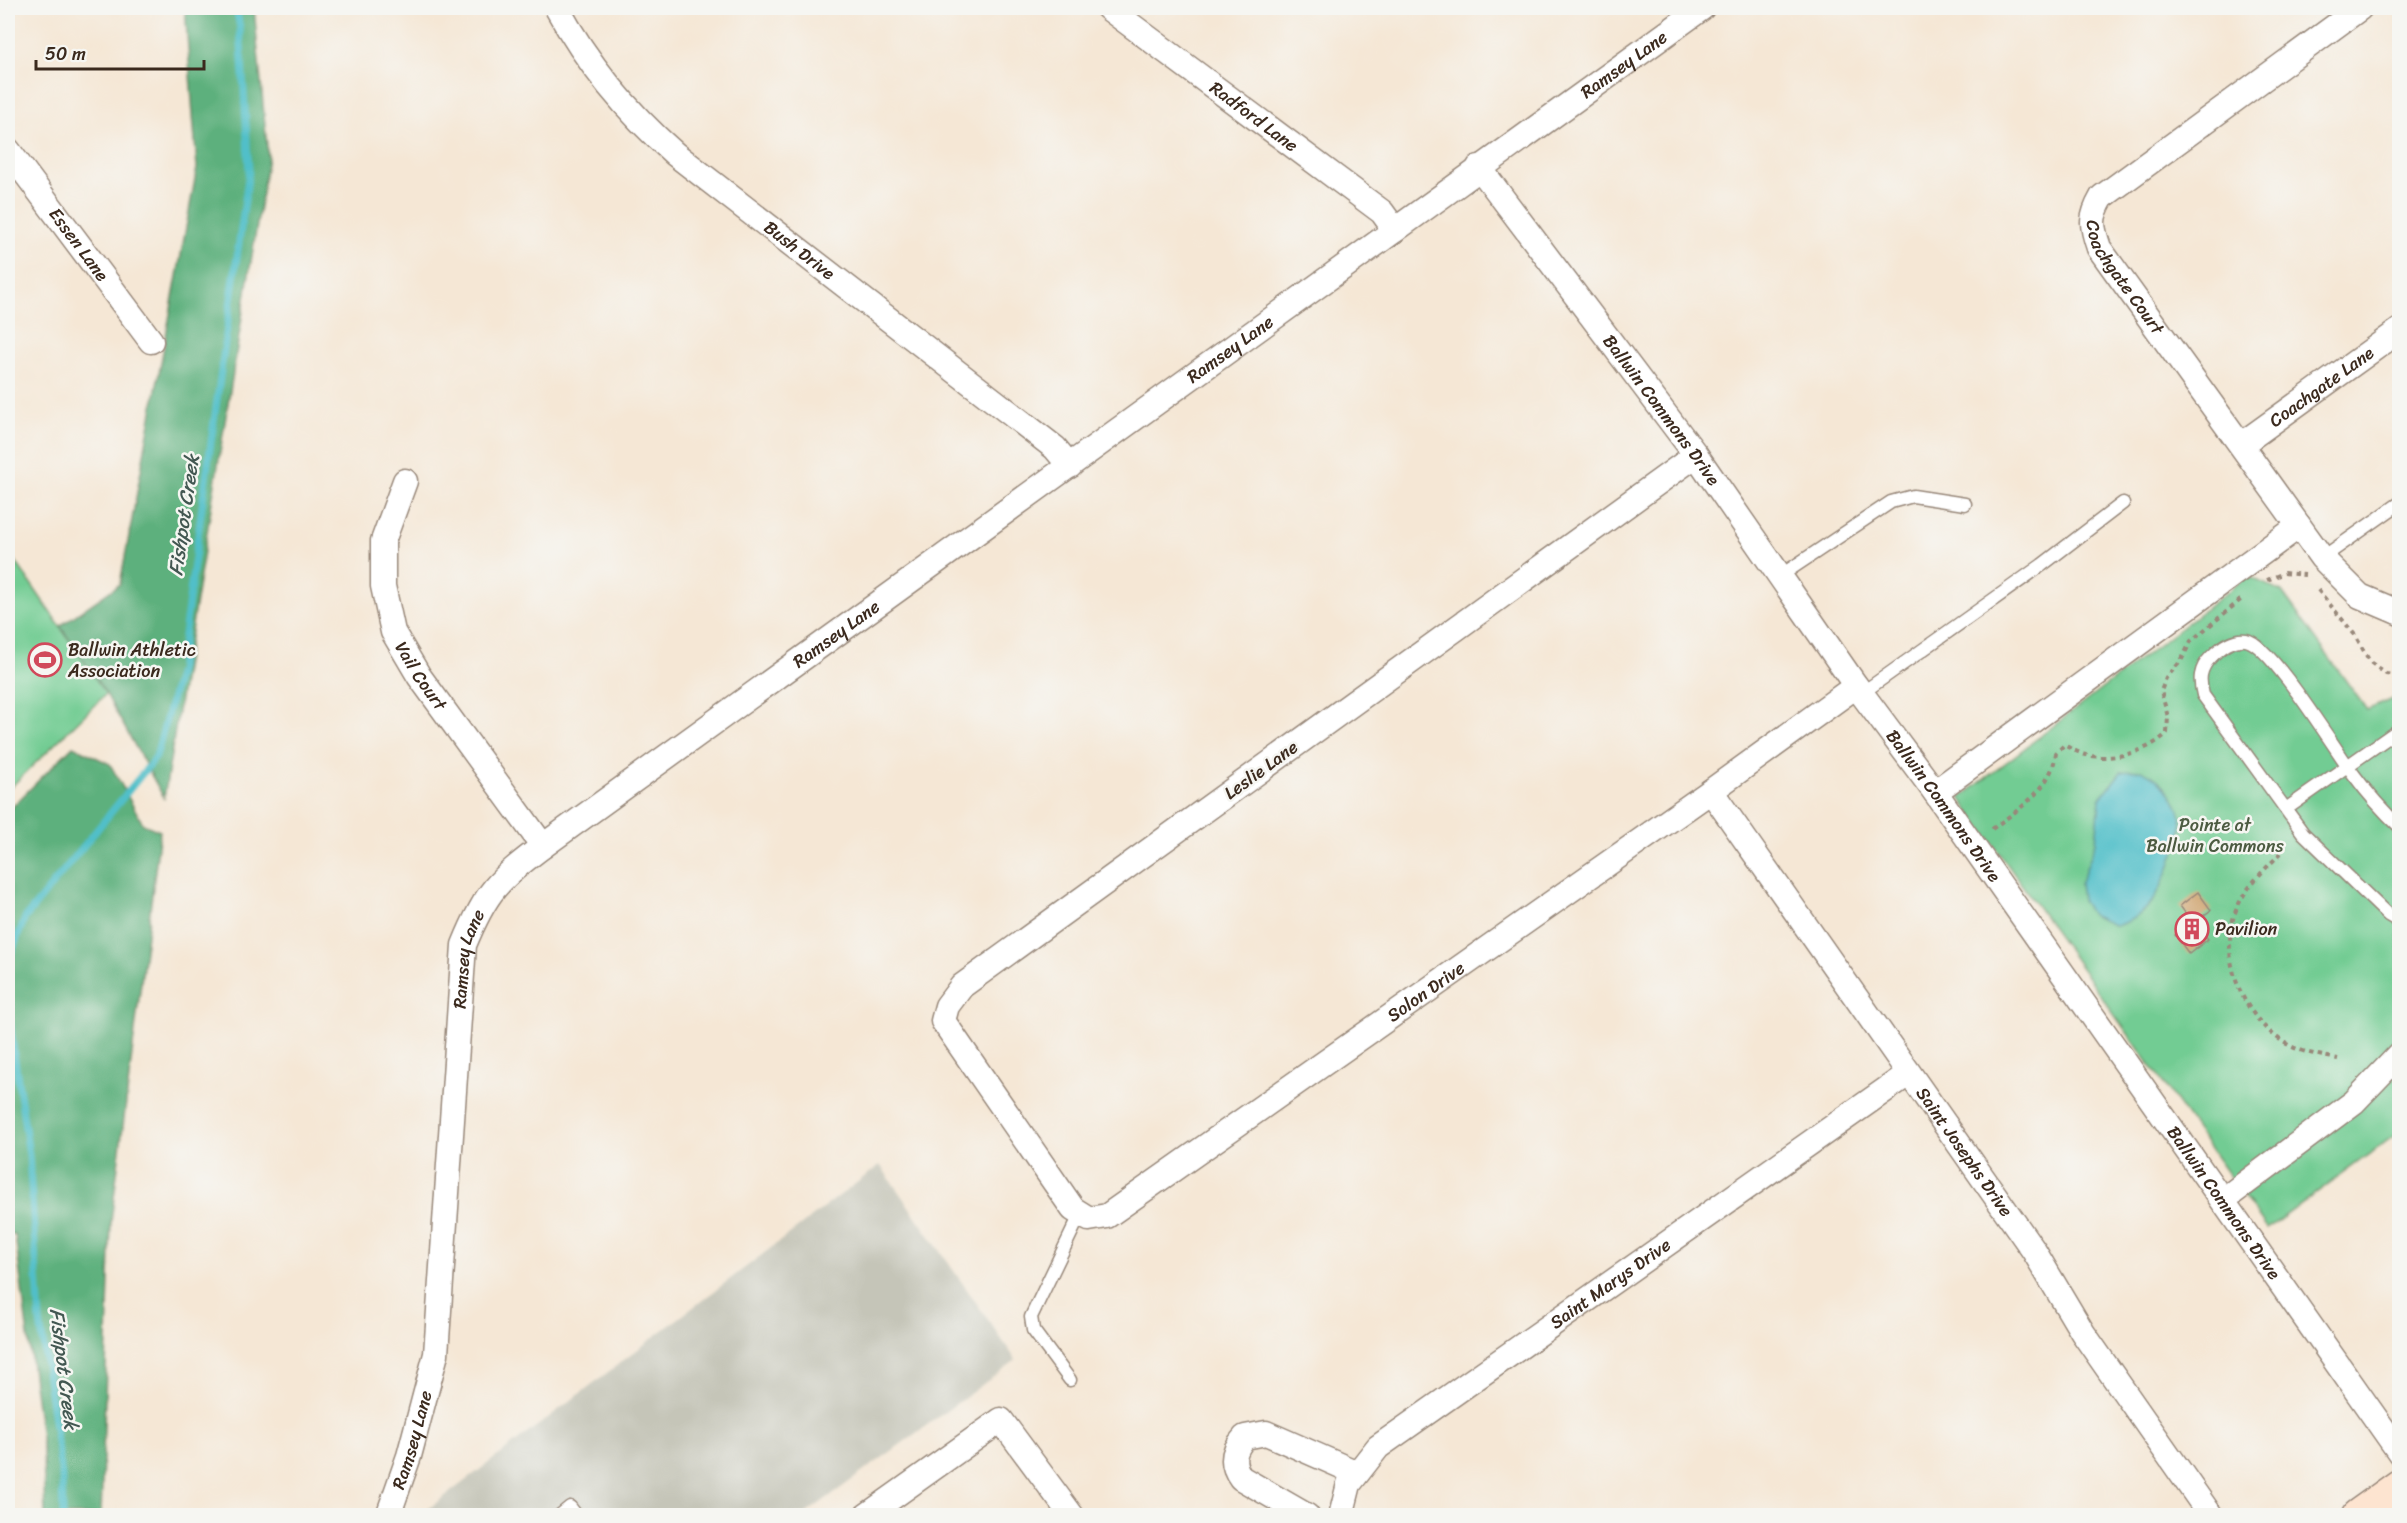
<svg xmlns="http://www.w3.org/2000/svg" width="2407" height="1523" font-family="Sriracha,sans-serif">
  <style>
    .industrial { fill: #c5c5b8 }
    .green { fill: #72cc93; stroke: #567b58; stroke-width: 1.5 }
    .forest { fill: #5db07d; stroke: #4c6d4e; stroke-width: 1.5 }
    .water { fill: #51bfc9; stroke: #467474; stroke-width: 1.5 }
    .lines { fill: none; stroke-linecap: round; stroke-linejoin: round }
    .stream { stroke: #51bfc9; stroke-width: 7 }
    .building { fill: #cfa471 }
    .lane-casing { stroke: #98887a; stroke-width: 15 }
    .street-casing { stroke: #98887a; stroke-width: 27 }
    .secondary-casing { stroke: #98887a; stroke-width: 36 }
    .path { stroke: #98887a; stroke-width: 4; stroke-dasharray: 4.5 4.5; stroke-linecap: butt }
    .lane { stroke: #fff; stroke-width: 12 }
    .street { stroke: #fff; stroke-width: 24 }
    .secondary { stroke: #fde4d0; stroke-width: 33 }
    .labels { text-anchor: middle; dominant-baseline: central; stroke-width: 5; stroke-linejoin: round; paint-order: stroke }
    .street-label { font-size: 18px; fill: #3b2a1e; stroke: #f6f6f2 }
    .poi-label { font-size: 18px; fill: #3b2a1e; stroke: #f6f6f2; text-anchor: start }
    .park-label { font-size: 18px; fill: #4c5b41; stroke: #f6f6f2 }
    .water-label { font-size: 20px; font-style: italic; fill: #425751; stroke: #f6f6f2 }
  </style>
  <rect width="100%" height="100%" fill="#f6f6f2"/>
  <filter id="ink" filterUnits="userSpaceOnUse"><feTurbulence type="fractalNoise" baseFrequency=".0167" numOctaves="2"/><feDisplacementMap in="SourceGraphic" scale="12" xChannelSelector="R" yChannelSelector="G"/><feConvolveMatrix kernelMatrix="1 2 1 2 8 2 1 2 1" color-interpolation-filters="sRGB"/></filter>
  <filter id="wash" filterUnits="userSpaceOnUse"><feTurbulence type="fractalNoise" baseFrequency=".008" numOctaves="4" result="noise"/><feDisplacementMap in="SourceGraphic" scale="24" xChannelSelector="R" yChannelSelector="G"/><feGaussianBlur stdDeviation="1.35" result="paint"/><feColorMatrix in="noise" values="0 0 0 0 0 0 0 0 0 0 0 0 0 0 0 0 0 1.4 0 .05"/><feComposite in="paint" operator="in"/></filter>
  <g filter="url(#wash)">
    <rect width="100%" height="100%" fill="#f5e7d5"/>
    <path class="industrial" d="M880,1165L1016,1360L804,1515L419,1516Z"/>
    <path class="green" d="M8,550L106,694L8,790Z
      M2248,576L2282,592L2367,710L2399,696V1132L2267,1229L1960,798Z"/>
    <path class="forest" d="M185,8H254L268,157L164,798L106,694L60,626L120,584L197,168Z
      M73,746L110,764L143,824L160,831L111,1222L101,1515L45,1516L43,1453L15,1235H8V811Z"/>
    <path class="water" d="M2141,770C2164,780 2181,800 2182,827C2182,838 2174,852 2171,862C2160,894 2149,916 2116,926L2091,915L2082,900L2080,884L2096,842L2100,799L2121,772Z"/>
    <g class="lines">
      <path class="stream" d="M8,978L10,956L25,918L156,757L179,671L249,171L240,28L236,8
        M8,1012L29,1155L40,1321L62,1477L63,1516"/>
    </g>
    <g id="blocks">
      <path class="building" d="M2198,892L2211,910L2195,922L2208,939L2189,954L2175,935L2192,922L2180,906Z"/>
    </g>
  </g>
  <g filter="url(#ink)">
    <use href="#blocks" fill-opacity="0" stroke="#98887a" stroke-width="1.5"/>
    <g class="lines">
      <defs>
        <path id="lane" d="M2322,558L2400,503
          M1780,576L1891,502L1913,496L1965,504
          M1862,693L2042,565L2123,503
          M2286,809L2400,729
          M2400,827C2383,811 2368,794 2354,775C2336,751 2271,644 2246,640C2232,638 2220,648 2211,657C2199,669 2199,680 2203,695L2303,833L2388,915L2400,922
          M1070,1380L1033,1330L1031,1317L1080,1215
          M559,1516L570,1507L577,1516"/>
        <g id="street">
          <path id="s1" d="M557,8C588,65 626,111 675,154L1055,448L1070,466"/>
          <path id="s2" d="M1108,8L1382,212L1395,230"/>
          <path id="s3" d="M2360,8L2102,197C2090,218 2091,225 2099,248L2322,558L2360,596L2400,613"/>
          <path id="s4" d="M8,150L151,341"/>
          <path id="s5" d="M1479,167L1696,455L1856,686L1935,792L2400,1453"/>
          <path id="s6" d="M2242,444L2400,330"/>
          <path id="s7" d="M1696,455L962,986L947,1006L943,1021L1073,1209L1089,1219L1107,1216L1711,791L1856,686"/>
          <path id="s8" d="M405,481L383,541V586L393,632L419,676L543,846"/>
          <path id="s9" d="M1711,791L2034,1251L2083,1333L2211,1516"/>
          <path d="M1935,792L2299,526"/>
          <path d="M2223,1200L2354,1102L2400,1054"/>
          <path id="s10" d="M388,1516L409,1456L436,1354L464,945C486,891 497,881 543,846L1702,8"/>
          <path d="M866,1516L1001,1420L1072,1516"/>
          <path d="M1307,1516L1241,1478C1230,1463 1233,1450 1245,1437L1266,1433L1357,1473"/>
          <path id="s11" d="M1341,1516L1349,1484L1378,1447L1908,1074"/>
        </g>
        <path id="secondary" d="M2358,1516L2400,1486"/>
      </defs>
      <use href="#lane" class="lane-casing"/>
      <use href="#street" class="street-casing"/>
      <use href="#secondary" class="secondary-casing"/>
      <path class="path" d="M2267,580L2284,573L2305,575
        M2318,590L2355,635L2370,662L2386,674L2400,676
        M1992,829C2020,808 2051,790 2056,753L2064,745C2072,749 2082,755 2091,756C2118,760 2149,751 2167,733L2168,717L2161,691L2166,678L2181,661L2191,641L2244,597
        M2281,853C2267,867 2252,881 2242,898C2213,947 2239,1015 2285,1043C2302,1053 2319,1055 2338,1059"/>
      <use href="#lane" class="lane"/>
      <use href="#street" class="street"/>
      <use href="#secondary" class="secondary"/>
    </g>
  </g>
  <defs>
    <symbol id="stadium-ring" viewBox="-11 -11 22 22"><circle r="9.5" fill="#f6f6f2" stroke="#d1495b" stroke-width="1.5"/><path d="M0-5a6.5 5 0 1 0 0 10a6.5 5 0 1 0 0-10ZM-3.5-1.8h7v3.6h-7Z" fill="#d1495b"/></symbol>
    <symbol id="building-ring" viewBox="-11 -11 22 22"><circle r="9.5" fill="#f6f6f2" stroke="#d1495b" stroke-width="1.5"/><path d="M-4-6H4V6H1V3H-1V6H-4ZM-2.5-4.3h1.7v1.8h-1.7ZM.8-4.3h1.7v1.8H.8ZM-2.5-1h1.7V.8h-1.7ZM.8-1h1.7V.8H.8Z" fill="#d1495b"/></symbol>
  </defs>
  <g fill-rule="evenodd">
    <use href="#stadium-ring" x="26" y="641" width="38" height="38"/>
    <use href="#building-ring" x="2173" y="910" width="38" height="38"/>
  </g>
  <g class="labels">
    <g class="street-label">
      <text stroke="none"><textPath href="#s10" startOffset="2042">Ramsey Lane</textPath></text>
      <text stroke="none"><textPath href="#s2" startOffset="182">Radford Lane</textPath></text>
      <text stroke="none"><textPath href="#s4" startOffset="118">Essen Lane</textPath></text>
      <text stroke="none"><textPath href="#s1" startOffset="346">Bush Drive</textPath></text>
      <text stroke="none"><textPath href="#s3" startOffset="411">Coachgate Court</textPath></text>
      <text stroke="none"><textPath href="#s10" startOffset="1556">Ramsey Lane</textPath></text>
      <text stroke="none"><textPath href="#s6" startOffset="98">Coachgate Lane</textPath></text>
      <text stroke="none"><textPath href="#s5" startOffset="304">Ballwin Commons Drive</textPath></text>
      <text stroke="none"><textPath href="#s10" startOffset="1070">Ramsey Lane</textPath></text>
      <text stroke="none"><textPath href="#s8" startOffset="208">Vail Court</textPath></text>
      <text transform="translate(1261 770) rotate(-36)">Leslie Lane</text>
      <text stroke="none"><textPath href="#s5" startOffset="790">Ballwin Commons Drive</textPath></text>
      <text stroke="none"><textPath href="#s10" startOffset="566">Ramsey Lane</textPath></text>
      <text stroke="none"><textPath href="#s7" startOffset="1602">Solon Drive</textPath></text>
      <text stroke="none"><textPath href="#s9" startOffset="441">Saint Josephs Drive</textPath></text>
      <text stroke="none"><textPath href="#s5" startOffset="1276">Ballwin Commons Drive</textPath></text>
      <text stroke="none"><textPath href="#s11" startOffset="364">Saint Marys Drive</textPath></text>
      <text stroke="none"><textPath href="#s10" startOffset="80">Ramsey Lane</textPath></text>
    </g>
    <g class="poi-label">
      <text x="68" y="650">Ballwin Athletic<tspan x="68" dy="21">Association</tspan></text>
      <text x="2215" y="929">Pavilion</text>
    </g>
    <g class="park-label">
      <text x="2215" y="825">Pointe at<tspan x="2215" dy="21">Ballwin Commons</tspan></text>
    </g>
    <g class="water-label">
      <text transform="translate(184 515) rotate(-82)">Fishpot Creek</text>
      <text transform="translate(64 1369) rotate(83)">Fishpot Creek</text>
    </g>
  </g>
  <rect width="2407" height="1523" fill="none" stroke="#f6f6f2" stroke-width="30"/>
  <path d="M36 60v9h168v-9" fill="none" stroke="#3b2a1e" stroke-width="3"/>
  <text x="45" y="60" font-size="18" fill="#3b2a1e" stroke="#f6f6f2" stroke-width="4.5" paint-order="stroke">50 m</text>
</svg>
